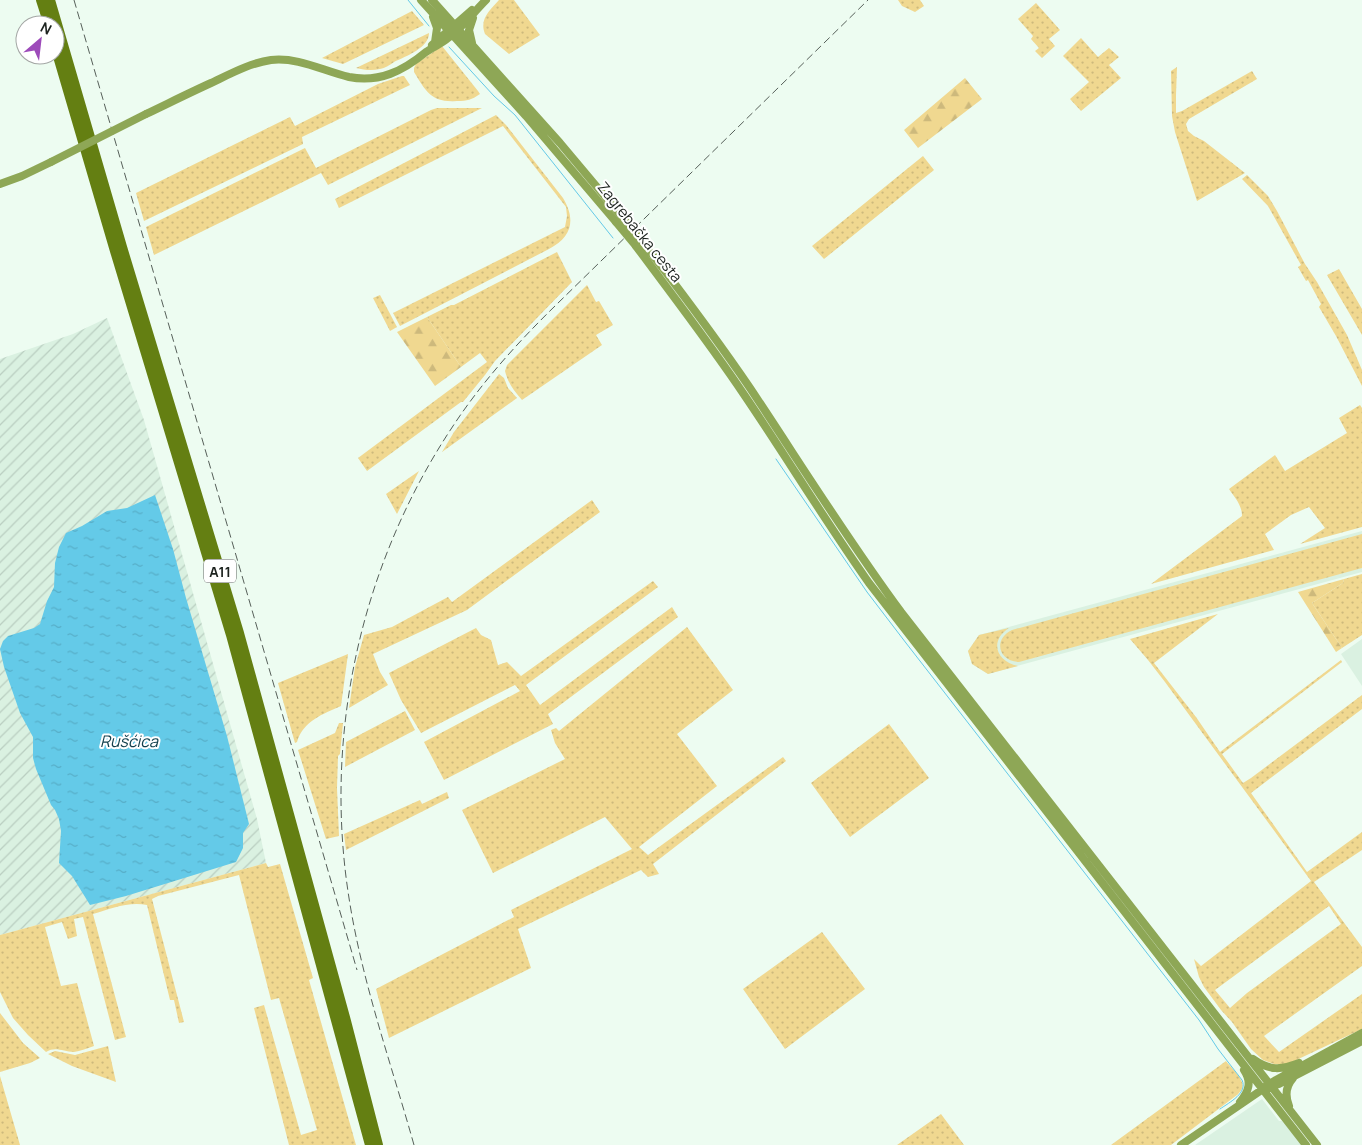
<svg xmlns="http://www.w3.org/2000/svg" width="1362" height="1145" font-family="Manrope,sans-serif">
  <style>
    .built { fill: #daf1e1 }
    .industrial { fill: url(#industrial-furrows) }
    .green { fill: url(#green-dots); fill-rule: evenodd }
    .forest { fill: url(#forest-firs) }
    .water { fill: url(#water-ripples) }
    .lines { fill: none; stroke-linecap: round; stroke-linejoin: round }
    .stream { stroke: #64cae8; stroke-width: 1 }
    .secondary { stroke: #8ea756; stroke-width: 8 }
    .motorway { stroke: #647f12; stroke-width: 10 }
    .rail { stroke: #565f59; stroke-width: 1; stroke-dasharray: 8 4; stroke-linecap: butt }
    .secondary-bridge { stroke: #8ea756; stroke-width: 8 }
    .labels { text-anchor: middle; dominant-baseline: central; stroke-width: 4; stroke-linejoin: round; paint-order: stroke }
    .shield { fill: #fff; stroke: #606462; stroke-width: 1 }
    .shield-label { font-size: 14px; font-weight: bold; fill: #1c221e }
    .street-label { font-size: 15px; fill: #1c221e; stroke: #fff }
    .water-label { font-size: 16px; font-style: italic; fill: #12404d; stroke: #fff }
  </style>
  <defs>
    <pattern id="industrial-furrows" width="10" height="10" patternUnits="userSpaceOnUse" patternTransform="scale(1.25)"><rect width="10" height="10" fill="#daf1e1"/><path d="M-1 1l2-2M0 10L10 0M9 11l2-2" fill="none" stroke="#bacec1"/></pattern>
    <pattern id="green-dots" width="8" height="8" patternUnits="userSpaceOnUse" patternTransform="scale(1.25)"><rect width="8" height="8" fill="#f0d890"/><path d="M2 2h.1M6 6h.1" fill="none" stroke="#cdb97c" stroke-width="1.8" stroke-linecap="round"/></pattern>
    <pattern id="forest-firs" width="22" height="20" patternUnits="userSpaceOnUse" patternTransform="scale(1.25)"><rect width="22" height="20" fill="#f0d890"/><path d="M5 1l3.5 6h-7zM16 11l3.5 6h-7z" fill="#cdb97c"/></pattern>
    <pattern id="water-ripples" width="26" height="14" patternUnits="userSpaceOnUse" patternTransform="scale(1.25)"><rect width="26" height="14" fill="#64cae8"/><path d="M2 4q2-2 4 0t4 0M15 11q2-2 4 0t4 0" fill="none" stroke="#56adc7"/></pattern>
  </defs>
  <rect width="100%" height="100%" fill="#edfcf1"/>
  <path class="built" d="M1362,531V572L988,674L972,664L968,651L979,635Z
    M1362,639V686L1341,654Z
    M1262,1099L1279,1121H1282L1302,1145H1195Z"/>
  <path class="industrial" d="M107,318L144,420L257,819L266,863L0,935V359L73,334Z"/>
  <path class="green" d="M499,0H514L540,35L509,54L485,34C479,19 490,10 499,0Z
    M898,0H920L924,6L915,12L902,6Z
    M1036,3L1060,30L1049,39L1055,46L1042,58L1035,51L1039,48L1031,39L1033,36L1018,19Z
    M412,11L424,25L343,64L322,58Z
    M429,33C429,48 406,56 394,62C390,65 385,68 380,69C372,71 364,70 356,68Z
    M1081,38L1098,57L1109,48L1119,57L1109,65L1121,78L1081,111L1070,99L1089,82L1063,56Z
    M442,46L478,91L480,94C471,100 468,101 457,101C432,103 426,92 414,72V68L416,64Z
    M1177,67L1176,95V113L1182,111L1252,71L1257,79L1189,119L1186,124L1188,131L1194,136L1204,141L1245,173L1197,201L1175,132L1172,116L1171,71Z
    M402,76H404L410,85L302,137L303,144L144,221L136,193L290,117L295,126L378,84Z
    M437,108H482L328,185L321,173L154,255L146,227L305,148L316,168L431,110Z
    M496,115L506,125L563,198C576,220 572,237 549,249L400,326L393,313L565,227L567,216L566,207L503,126L339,208L335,199Z
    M923,156L934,170L824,259L812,246Z
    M1247,175L1268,196L1277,211L1305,264L1317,282L1347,335L1362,370V386L1336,336L1319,307L1321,304L1308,280L1306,281L1298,267L1301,265L1268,206L1242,179Z
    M557,252L572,282L495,361L485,375L463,402H461L367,471L358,458L487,362L480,353L461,367L427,317L451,305H454Z
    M1339,269L1362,309V335L1327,275Z
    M587,285L596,302L599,301L613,325L596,335L602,345L522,400C514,391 508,383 505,371L507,365Z
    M380,295L397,327L390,331L373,298Z
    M499,374L504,378L508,388L517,398L442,452L454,432Z
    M1360,405L1362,408V527L1300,544L1325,528L1309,507L1291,515L1265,534L1274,550L1151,584L1242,516C1242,505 1235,498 1229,489L1275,455L1285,471L1347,433L1339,418Z
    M419,471L397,514L386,494Z
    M592,500L600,512L467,610L373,654L380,672L388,685L349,708L355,667L364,635L392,627L448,597L452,602Z
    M1362,534V568L1019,662C998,661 993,639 1012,630Z
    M1362,574V635L1342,648L1312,603L1343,583L1344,579Z
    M653,581L658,587L526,685L540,705L672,607L678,617L548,714L553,724L444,780L424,742L520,691L515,685L421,733L401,700L389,673L476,628L481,635L491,640L498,665L507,662L521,676Z
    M1218,614L1154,663L1196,717L1220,752L1341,660L1342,662L1222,754L1243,783L1251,778L1362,695V709L1251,793L1307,872L1362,832V850L1314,882L1362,947V966L1264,1036L1279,1052L1362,994V1029L1290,1063L1280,1065V1064H1274L1263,1060L1251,1049L1232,1022L1221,1010L1204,987L1199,977L1194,959L1201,966L1311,881L1165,682L1148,660L1130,639ZM1329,906L1341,924L1247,993L1230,1008L1215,990Z
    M687,627L733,690L677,734L717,786L639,847L648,855L783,757L786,761L653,864L659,874L648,877L641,870L518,929L531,968L389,1038L376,989L514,917L511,910L632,849L605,817L493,873L462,810L565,759L555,743L551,730L556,728L559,731Z
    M1009,628C989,641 996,661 1018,666L988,674L972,664L968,651L979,635Z
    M348,654L341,706C323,714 303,721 297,742L295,743L278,683Z
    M405,711L415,730L345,767L346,742Z
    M339,723H343L340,754L338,756L337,788L339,836L326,839L298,750L335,733Z
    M889,724L929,778L850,837L811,783Z
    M447,792L449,798L346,850L344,834L420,800L422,804Z
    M266,863L268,867L280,864L313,978L309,980L356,1145H289L254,1008L264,1005L301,1135L317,1130L279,998L271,1000L239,875L158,896L152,899L184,1022L179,1023L174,1000H170L147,905C129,901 110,909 93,914L126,1037L115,1040L83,917L74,919L77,936L68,939L62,922L45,927L61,986L77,983L94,1046C88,1048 80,1051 74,1052C63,1052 56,1046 46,1052L28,1035L13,1018L0,992V935Z
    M822,932L865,989L785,1049L743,989Z
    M0,1013L23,1043L40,1058L30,1063L0,1072Z
    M108,1046L116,1082L72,1066L48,1054L55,1051L75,1055Z
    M1226,1061C1231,1068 1246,1080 1242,1089C1242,1089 1238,1095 1237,1095L1171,1145H1111Z
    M0,1076L20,1145H0Z
    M941,1114L964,1145H897Z"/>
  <path class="forest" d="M965,78L982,99L918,148L904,130Z
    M427,317L461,367L435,386L397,332Z
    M1344,579L1343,583L1312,603L1342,648L1336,652L1298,592Z"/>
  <path class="water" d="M155,495L173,549L186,598L227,736L249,824L243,833V848L236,862L126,896L90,905L72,876L59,863L61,831L59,819L55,810L51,805L36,769L33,758V737L20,713L4,667L0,649L3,641L8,636L34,628L40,624L47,601L54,587L55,563L59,547L66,533L82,526L107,511L127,508Z"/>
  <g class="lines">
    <path class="stream" d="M408,0L429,26
      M449,47L494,96L515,115L613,238
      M776,459L867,592L906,643L1199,1020L1218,1049L1242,1080C1248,1093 1230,1102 1220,1109"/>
    <path class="secondary" d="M421,0L526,116L616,222
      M432,0L560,143L623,218
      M433,17L437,28L435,42
      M472,43L469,30L473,18
      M432,45L472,10
      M146,114C167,104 189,93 211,83C230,74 250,63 271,60C299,57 323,71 349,77C379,83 403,71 426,52C433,47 441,44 448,38C463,27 473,13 486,0
      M0,184L22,176L51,162
      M642,241C679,289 716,338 750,388C800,463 847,539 901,612L1317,1145
      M636,246C673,296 711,345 745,396C787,458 826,522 869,583L1306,1145
      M1253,1059C1270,1071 1281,1070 1299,1063
      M1266,1086L1276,1080L1362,1033
      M1240,1102C1249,1091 1252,1082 1244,1070
      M1289,1106C1285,1096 1285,1087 1293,1078
      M1181,1145L1263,1089L1279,1084L1362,1041"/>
    <path class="motorway" d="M41,0L49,25
      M50,0L122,247L239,633L346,1021L378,1145
      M55,46L115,251L231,635L370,1145"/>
    <path class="rail" d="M74,0L357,970
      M414,1145C391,1063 362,982 349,898C323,734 361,564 453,426C482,382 518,342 556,305L868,0"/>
    <path class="secondary-bridge" d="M51,162L146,114
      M623,218L642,241
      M616,222L636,246"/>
  </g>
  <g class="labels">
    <rect class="shield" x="204" y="559.5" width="32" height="23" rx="4"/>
    <g class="shield-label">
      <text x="220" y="571">A11</text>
    </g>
    <g class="street-label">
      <text transform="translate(640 232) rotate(51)">Zagrebačka cesta</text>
    </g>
    <g class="water-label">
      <text x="129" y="741">Rušćica</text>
    </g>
  </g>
  <g transform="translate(40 40) rotate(28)"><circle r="24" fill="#ffffff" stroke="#a4a7a5"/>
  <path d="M0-4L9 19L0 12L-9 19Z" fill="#9d4bba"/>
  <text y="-8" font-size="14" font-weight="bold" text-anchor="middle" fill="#1c221e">N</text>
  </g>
</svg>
